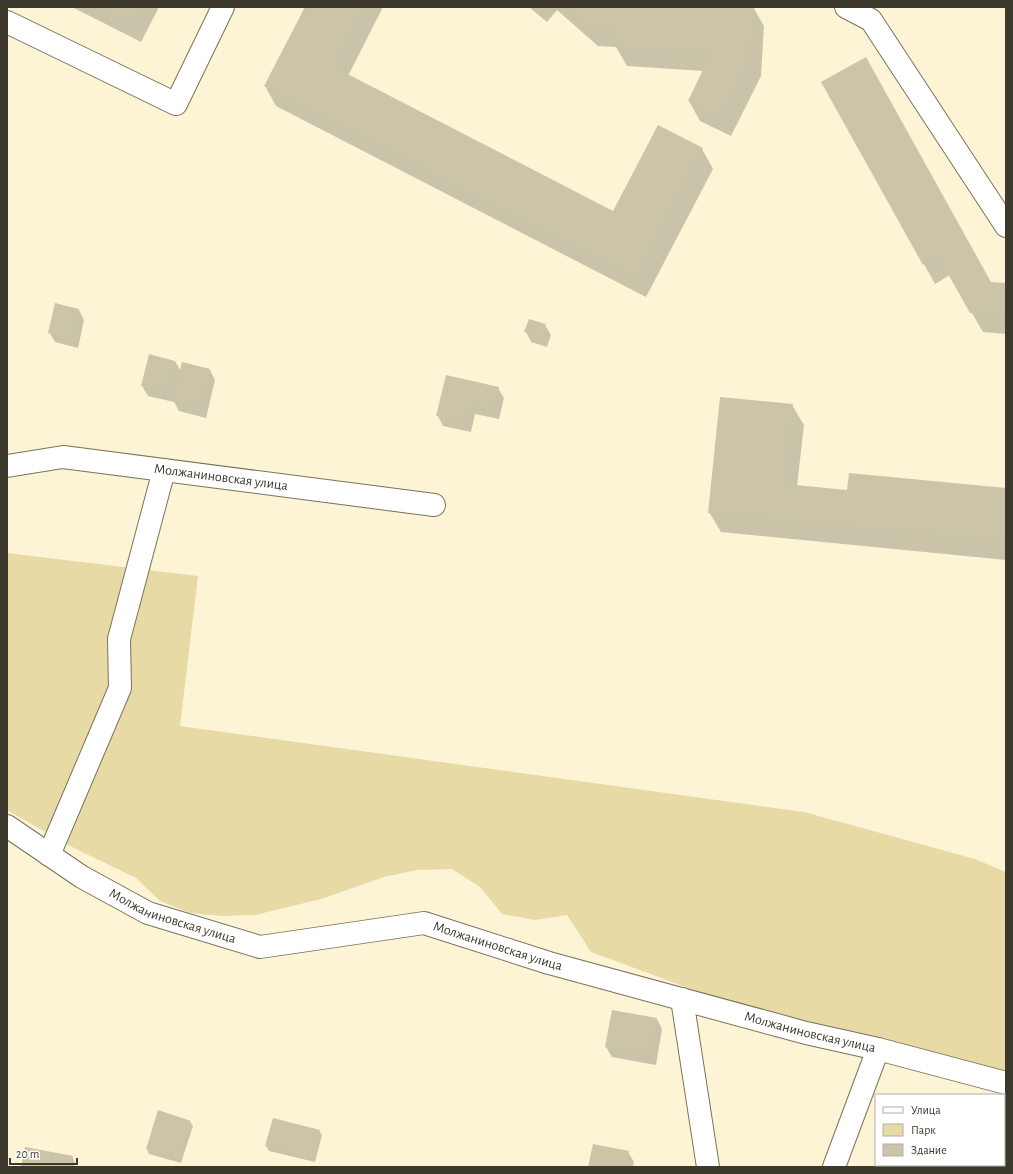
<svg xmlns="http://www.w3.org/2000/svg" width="1013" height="1174" font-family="'Alegreya Sans',sans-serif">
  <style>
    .green { fill: #e7daa5 }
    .shadow { fill: #0003 }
    .building { fill: #cbc4a6 }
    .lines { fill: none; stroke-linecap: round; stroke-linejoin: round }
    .minor-casing { stroke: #7a7357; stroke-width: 24 }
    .minor { stroke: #fff; stroke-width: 22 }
    .labels { text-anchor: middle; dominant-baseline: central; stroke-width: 4; stroke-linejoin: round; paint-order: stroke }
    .street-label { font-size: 14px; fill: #3c392c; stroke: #fff }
  </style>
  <rect width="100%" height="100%" fill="#fcf4d5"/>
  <path class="green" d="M7,553L198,576L180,726L804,812L975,859L1006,872V1073L729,1003L591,952L567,915L535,920L502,914L480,887L452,869L417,870L384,877L321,899L255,915L223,916L190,913L160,901L136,878L70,846L7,810Z"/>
  <path class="shadow" d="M72,7H159L141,42Z
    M306,7H383L348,76L613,213L702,149L713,169L646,297L276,106L265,86Z
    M529,7H753L764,26L761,76L731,136L700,121L689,101L704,71L627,66L616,47L598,46L557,10L547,22Z
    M823,83L991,283L1006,284V334L983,332L950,275L935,284Z
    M79,310L84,320L78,348L55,342L49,332Z
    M545,325L551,335L547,347L531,342L526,332Z
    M175,361L181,372L210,370L215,380L206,418L179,411L174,402L148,396L142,386Z
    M498,388L504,398L499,419L475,414L471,432L443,426L438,416Z
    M792,405L804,425L797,486L848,491L1006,489V560L721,532L709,512Z
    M657,1019L662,1029L656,1065L612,1057L606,1047Z
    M190,1122L193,1126L181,1163L149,1154L147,1149Z
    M319,1131L322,1135L315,1162L269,1151L266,1146Z
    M628,1152L634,1162L633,1167H589Z
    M72,1157L75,1162L74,1167H22Z"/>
  <path class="building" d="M98,7H138L130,23Z
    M305,7H362L332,66L613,211L658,125L703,148L635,278L264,86Z
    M564,7H753L750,56L719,117L688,101L711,53L615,47L616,28L586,26Z
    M866,57L991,282L1006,283V316L970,313L938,256L923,265L821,82Z
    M55,303L79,309L72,338L48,333Z
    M529,319L546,324L542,337L524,332Z
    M149,354L175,361L167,392L141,386Z
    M182,362L210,369L201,408L172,401Z
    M446,375L499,387L493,410L469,404L465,423L436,416Z
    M720,397L793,404L785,484L847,490L849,473L1006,488V542L708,513Z
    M612,1010L657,1018L650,1056L605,1047Z
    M158,1110L191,1121L179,1159L146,1149Z
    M273,1118L320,1130L313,1158L265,1146Z
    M593,1144L629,1151L626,1167H588Z
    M25,1147L73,1156L71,1167H21Z"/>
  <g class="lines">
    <defs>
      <g id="minor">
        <path d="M846,7L871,20L1006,226"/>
        <path d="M7,22L176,104L223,7"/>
        <path id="s1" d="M7,466L63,457L434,505"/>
        <path id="s2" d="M7,826L82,877L148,913L260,947L424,923L549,963L806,1033L878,1049L1006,1083"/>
        <path d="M49,855L120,688L119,639L164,470"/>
        <path d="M682,999L708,1167"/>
        <path d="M834,1167L878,1049"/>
      </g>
    </defs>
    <use href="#minor" class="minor-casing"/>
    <use href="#minor" class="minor"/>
  </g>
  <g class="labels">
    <g class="street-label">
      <text stroke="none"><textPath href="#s1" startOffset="216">Молжаниновская улица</textPath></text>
      <text stroke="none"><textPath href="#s2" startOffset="190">Молжаниновская улица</textPath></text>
      <text stroke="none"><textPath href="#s2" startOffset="526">Молжаниновская улица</textPath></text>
      <text stroke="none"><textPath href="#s2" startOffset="850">Молжаниновская улица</textPath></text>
    </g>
  </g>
  <rect width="1013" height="1174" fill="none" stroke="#3c392c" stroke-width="16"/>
  <rect x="875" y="1094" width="130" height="72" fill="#ffffff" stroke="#b1b0ab"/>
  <rect x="883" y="1107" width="20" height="6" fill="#ffffff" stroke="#b1b0ab"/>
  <text x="911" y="1114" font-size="12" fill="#3c392c">Улица</text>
  <rect x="883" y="1124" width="20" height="12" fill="#e7daa5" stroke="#b1b0ab"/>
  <text x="911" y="1134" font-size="12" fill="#3c392c">Парк</text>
  <rect x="883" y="1144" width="20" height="12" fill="#cbc4a6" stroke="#b1b0ab"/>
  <text x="911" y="1154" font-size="12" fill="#3c392c">Здание</text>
  <path d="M10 1158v6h67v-6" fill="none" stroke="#3c392c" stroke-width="2"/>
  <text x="16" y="1158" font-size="12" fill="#3c392c" stroke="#ffffff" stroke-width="3" paint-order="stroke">20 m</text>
</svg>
